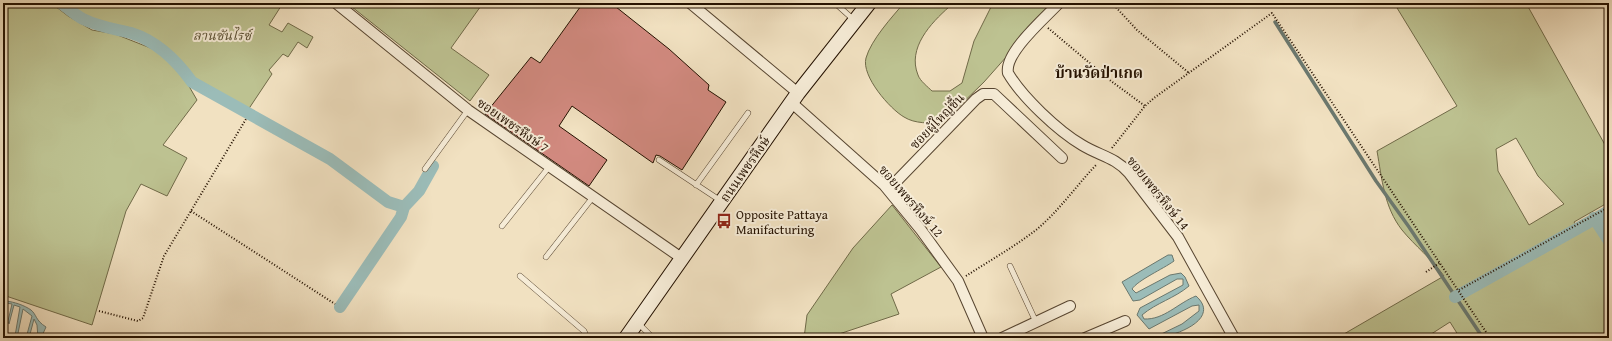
<svg xmlns="http://www.w3.org/2000/svg" width="1612" height="341" font-family="'Gentium Book Plus','Noto Serif Thai',serif">
  <style>
    .green { fill: #bdc291; stroke: #706a48; fill-rule: evenodd }
    .water { fill: #9bbcb8; stroke: #6b786e }
    .lines { fill: none; stroke-linecap: round; stroke-linejoin: round }
    .stream { stroke: #6b786e; stroke-width: 3.5 }
    .canal { stroke: #9bbcb8; stroke-width: 12 }
    .building { fill: #d28a80; stroke: #241100 }
    .service-casing { stroke: #574530; stroke-width: 6 }
    .minor-casing { stroke: #574530; stroke-width: 12 }
    .secondary-casing { stroke: #241100; stroke-width: 16 }
    .path { stroke: #241100; stroke-width: 2; stroke-dasharray: 1 2; stroke-linecap: butt }
    .service { stroke: #f6ecd7; stroke-width: 5 }
    .minor { stroke: #f6ecd7; stroke-width: 10 }
    .secondary { stroke: #f6ecd7; stroke-width: 14 }
    .labels { text-anchor: middle; dominant-baseline: central; stroke-width: 4; stroke-linejoin: round; paint-order: stroke }
    .park-label { font-size: 13px; font-style: italic; fill: #5a4f33; stroke: #f6ecd7 }
    .street-label { font-size: 13px; fill: #241100; stroke: #f6ecd7 }
    .poi-label { font-size: 13px; fill: #241100; stroke: #f6ecd7; text-anchor: start }
    .quarter-label { font-size: 15px; font-weight: bold; fill: #241100; stroke: #f6ecd7 }
  </style>
  <rect width="100%" height="100%" fill="#f1e1c1"/>
  <filter id="stains"><feTurbulence type="fractalNoise" baseFrequency=".005" numOctaves="4"/><feColorMatrix values="0 0 0 0 .2 0 0 0 0 .09 0 0 0 0 .02 0 0 0 .5 -.17"/></filter>
  <radialGradient id="worn" r=".72"><stop offset=".6" stop-color="#630" stop-opacity="0"/><stop offset="1" stop-color="#630" stop-opacity=".3"/></radialGradient>
  <path class="green" d="M3,3H51L68,16L92,30L115,34L153,49L179,69L197,100L163,145L187,158L167,196L141,184L126,211L92,325L3,295Z
    M65,3H283L269,25L282,32L288,23L313,37L307,48L298,42L288,57L283,54L269,70L272,74L248,110L197,81L190,76L183,63L167,49L143,35L102,23L80,14Z
    M347,3H483L451,48L489,75L470,101Z
    M904,3H945L949,7C931,23 907,48 918,75C920,81 928,87 932,91H950L962,83L974,41L993,3H1054L984,82L942,123C930,123 915,124 904,117C890,109 861,76 866,58C871,40 892,17 904,3Z
    M1394,3H1526L1609,152V202L1574,222L1579,230L1609,213V338H1460L1450,322L1425,338H1337L1444,276C1432,259 1415,246 1402,230C1384,207 1382,179 1377,151L1457,106ZM1516,138L1538,176L1564,204L1529,225L1498,171L1496,149Z
    M892,205L941,267L891,294L899,314L833,336V338H804L807,315L853,248Z"/>
  <path class="water" d="M1168,255H1172L1174,261C1163,269 1138,280 1132,289L1136,293L1170,275L1181,273L1185,277L1189,286C1175,298 1156,303 1142,315L1144,319C1164,320 1178,303 1196,296C1223,320 1171,338 1153,338L1182,324L1199,311V305L1192,306L1149,329L1137,315L1140,308L1183,285V279H1177L1140,300L1133,301L1122,282Z
    M6,301C14,302 24,305 31,310C37,315 35,320 46,327L41,338H38L37,325L34,319L29,338H26L32,316L23,309L17,338L15,336L20,307L14,305L9,324L8,321L12,304L6,303L3,306V303Z"/>
  <g class="lines">
    <path class="stream" d="M1264,3L1266,6
      M1275,22L1376,181L1409,227L1483,338"/>
    <path class="canal" d="M61,3C68,8 75,15 83,19C99,27 115,29 131,33C156,41 177,61 192,82L330,159L388,202L404,207L419,191L433,166
      M1594,218L1609,241
      M1455,297L1609,211
      M340,307L401,217L404,207"/>
  </g>
  <path class="building" d="M583,3H611L669,49L709,85L708,90L726,102L682,170L660,156L656,155L653,163L572,106L559,126L607,160L589,186L485,114L531,57L540,63Z"/>
  <g class="lines">
    <defs>
      <path id="service" d="M835,3L854,20
        M659,160L721,201
        M425,169L468,110
        M696,185L748,113
        M502,226L549,167
        M546,257L593,197
        M1010,266L1036,322
        M520,276L584,331L587,338
        M638,323L653,338"/>
      <path id="minor" d="M336,3L468,110L683,259
        M690,3L798,93
        M1059,3C1045,18 1004,53 1008,73C1022,97 1058,131 1082,145C1100,156 1115,157 1129,173L1178,237L1234,338
        M792,103L884,185L921,230L958,281L983,338
        M888,190L976,99L983,94H994L1062,158
        M1002,338L1070,306
        M1085,338L1125,321"/>
      <path id="secondary" d="M626,338L798,93L869,3"/>
    </defs>
    <use href="#service" class="service-casing"/>
    <use href="#minor" class="minor-casing"/>
    <use href="#secondary" class="secondary-casing"/>
    <path class="path" d="M1112,3L1137,30L1189,73
      M1048,28L1111,81L1145,106
      M1112,148L1145,106L1154,98L1272,13L1490,338
      M191,211L335,304
      M1426,272L1441,262
      M966,276C989,261 1014,247 1036,230C1059,211 1076,186 1097,164
      M1459,290L1609,207
      M99,311L138,321L143,318L164,256L246,119"/>
    <use href="#service" class="service"/>
    <use href="#minor" class="minor"/>
    <use href="#secondary" class="secondary"/>
  </g>
  <defs>
    <symbol id="bus-bare" viewBox="-9 -9 18 18"><path d="M-5-6H5V4H4V6H2V4H-2V6H-4V4H-5ZM-3.5-4V0h7V-4ZM-3.5 1.2v1.5H-2V1.2ZM2 1.2v1.5H3.5V1.2Z" fill="#8f2418" stroke="#f6ecd7" stroke-width="2.5" paint-order="stroke"/></symbol>
  </defs>
  <g fill-rule="evenodd">
    <use href="#bus-bare" x="713" y="210" width="22" height="22"/>
  </g>
  <g class="labels">
    <g class="park-label">
      <text x="222" y="35">ลานซันไรซ์</text>
    </g>
    <g class="street-label">
      <text transform="translate(937 121) rotate(-46)">ซอยผู้ใหญ่ชื้น</text>
      <text transform="translate(513 125) rotate(35)">ซอยเพชรหึงษ์ 7</text>
      <text transform="translate(745 169) rotate(-55)">ถนนเพชรหึงษ์</text>
      <text transform="translate(1158 193) rotate(51)">ซอยเพชรหึงษ์ 14</text>
      <text transform="translate(911 201) rotate(49)">ซอยเพชรหึงษ์ 12</text>
    </g>
    <g class="poi-label">
      <text x="736" y="214">Opposite Pattaya<tspan x="736" dy="15">Manifacturing</tspan></text>
    </g>
    <g class="quarter-label">
      <text x="1099" y="72">บ้านวัดป่าเกด</text>
    </g>
  </g>
  <rect width="1612" height="341" fill="none" stroke="#f1e1c1" stroke-width="16"/>
  <rect x="4" y="4" width="1604" height="333" fill="none" stroke="#241100" stroke-width="2"/>
  <rect x="8" y="8" width="1596" height="325" fill="none" stroke="#241100"/>
  <rect width="100%" height="100%" filter="url(#stains)"/>
  <rect width="100%" height="100%" fill="url(#worn)"/>
</svg>
